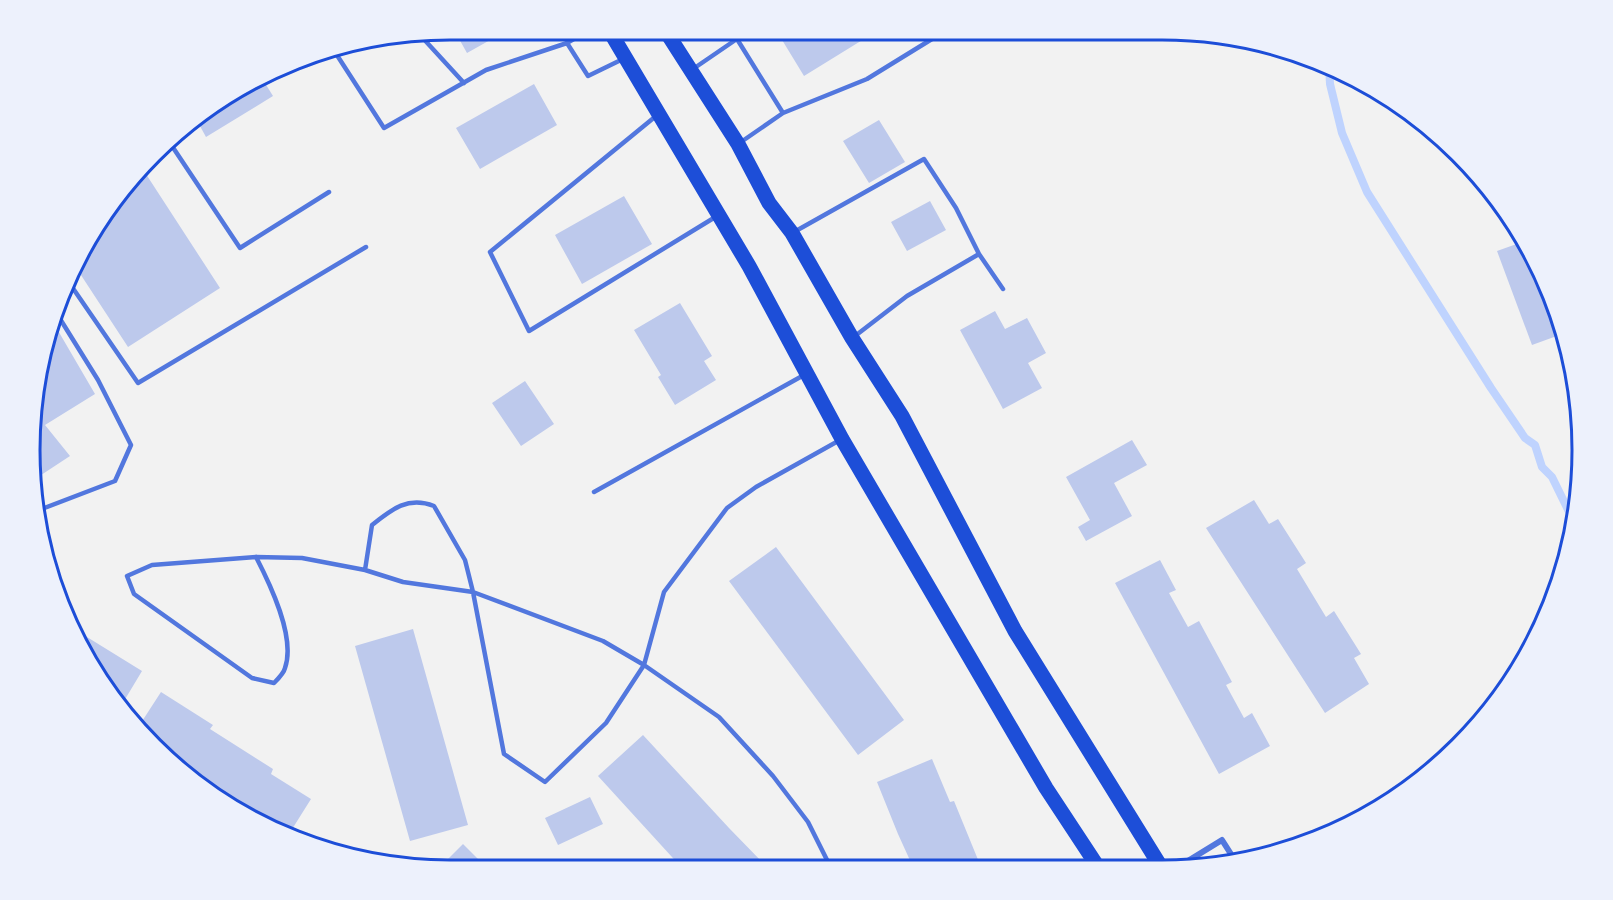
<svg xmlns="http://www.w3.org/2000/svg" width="1613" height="900" font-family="'Work Sans',sans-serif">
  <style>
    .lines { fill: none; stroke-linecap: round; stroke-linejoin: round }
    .stream { stroke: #bfd3fe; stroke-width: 8 }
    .building { fill: #bdc9ec }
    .service { stroke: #5277de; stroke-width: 4.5 }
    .minor { stroke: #5277de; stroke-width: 6 }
    .primary { stroke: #1d4ed8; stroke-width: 15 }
    .rim { fill: none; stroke: #1d4ed8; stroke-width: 3 }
  </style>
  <rect width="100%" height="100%" fill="#f2f2f2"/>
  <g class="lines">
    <path class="stream" d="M1329,66L1330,84L1342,133L1367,192L1491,388L1525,438L1535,445L1542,467L1552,477L1575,524"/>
  </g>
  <path class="building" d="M454,30H508L467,53Z
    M776,30H854L877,31L804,76Z
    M263,80L273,96L206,137L195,117Z
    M534,84L557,125L480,169L456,128Z
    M879,120L905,162L869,183L843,141Z
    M144,171L220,288L128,347L77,269L101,216Z
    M624,196L652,244L582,284L555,235Z
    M930,201L946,230L907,251L891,222Z
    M1525,241L1540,265L1565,333L1532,345L1497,251Z
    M680,303L712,356L704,361L716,380L675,405L658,377L661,375L634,330Z
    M995,311L1005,329L1027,318L1046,353L1028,363L1042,388L1003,409L960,330Z
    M53,322L95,394L45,425L70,456L32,481L44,341Z
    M525,381L554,424L521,446L492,403Z
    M1132,440L1147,465L1114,483L1132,516L1086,541L1078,527L1090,520L1066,477Z
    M1254,500L1269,524L1278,519L1306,563L1297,569L1326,617L1334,611L1361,654L1354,658L1369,684L1325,713L1206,528Z
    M776,547L904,720L858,755L729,581Z
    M1160,560L1176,590L1169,593L1188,627L1199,621L1232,682L1226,685L1244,718L1252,713L1270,746L1219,774L1115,583Z
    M74,629L142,671L121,706L75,632Z
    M413,629L468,825L410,841L355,646Z
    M161,692L213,725L210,729L273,769L271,774L311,799L289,834L240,814L137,729Z
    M643,735L729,828L768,868H682L598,776Z
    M932,759L950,802L954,801L981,867H913L898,834L877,782Z
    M590,797L603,824L558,845L545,818Z
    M463,844L488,869H438Z"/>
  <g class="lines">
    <path class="service" d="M420,35L464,83
      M737,39L783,113L867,79L945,31
      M567,43L588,76L623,59
      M333,49L384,128L486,70L567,43L589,30
      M693,69L750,30
      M656,116L490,252L529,331L717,216
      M741,142L783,113
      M170,143L240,248L329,192
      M794,232L924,159L956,208L979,254
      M70,284L138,383L366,247
      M855,336L907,296L979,254L1003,289
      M594,492L804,375
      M39,510L115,481L131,445L98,380L57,314
      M256,557C270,584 296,637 285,668C284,673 278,679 274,683L252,678L134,594L127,576L152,565L256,557L302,558L365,570L403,582L473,592L504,754L545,782L606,723L644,665L664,592L727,508L756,487L840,440
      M365,570L372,525C392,509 408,496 434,506L465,560L473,592L603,641L644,665L719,717L773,776L808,822L831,868"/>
    <path class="minor" d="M1178,867L1222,840L1236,862"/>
    <path class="primary" d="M609,30L749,266L842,439L1046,788L1098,867
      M665,30L738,144L769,203L792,233L852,338L902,416L1015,631L1161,867"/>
  </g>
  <path d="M0 0H1613V900H0ZM450 40H1162A410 410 0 0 1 1572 450V450A410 410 0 0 1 1162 860H450A410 410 0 0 1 40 450V450A410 410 0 0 1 450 40Z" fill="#edf1fc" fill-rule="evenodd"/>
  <path class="rim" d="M450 40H1162A410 410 0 0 1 1572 450V450A410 410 0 0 1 1162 860H450A410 410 0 0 1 40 450V450A410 410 0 0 1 450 40Z"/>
</svg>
